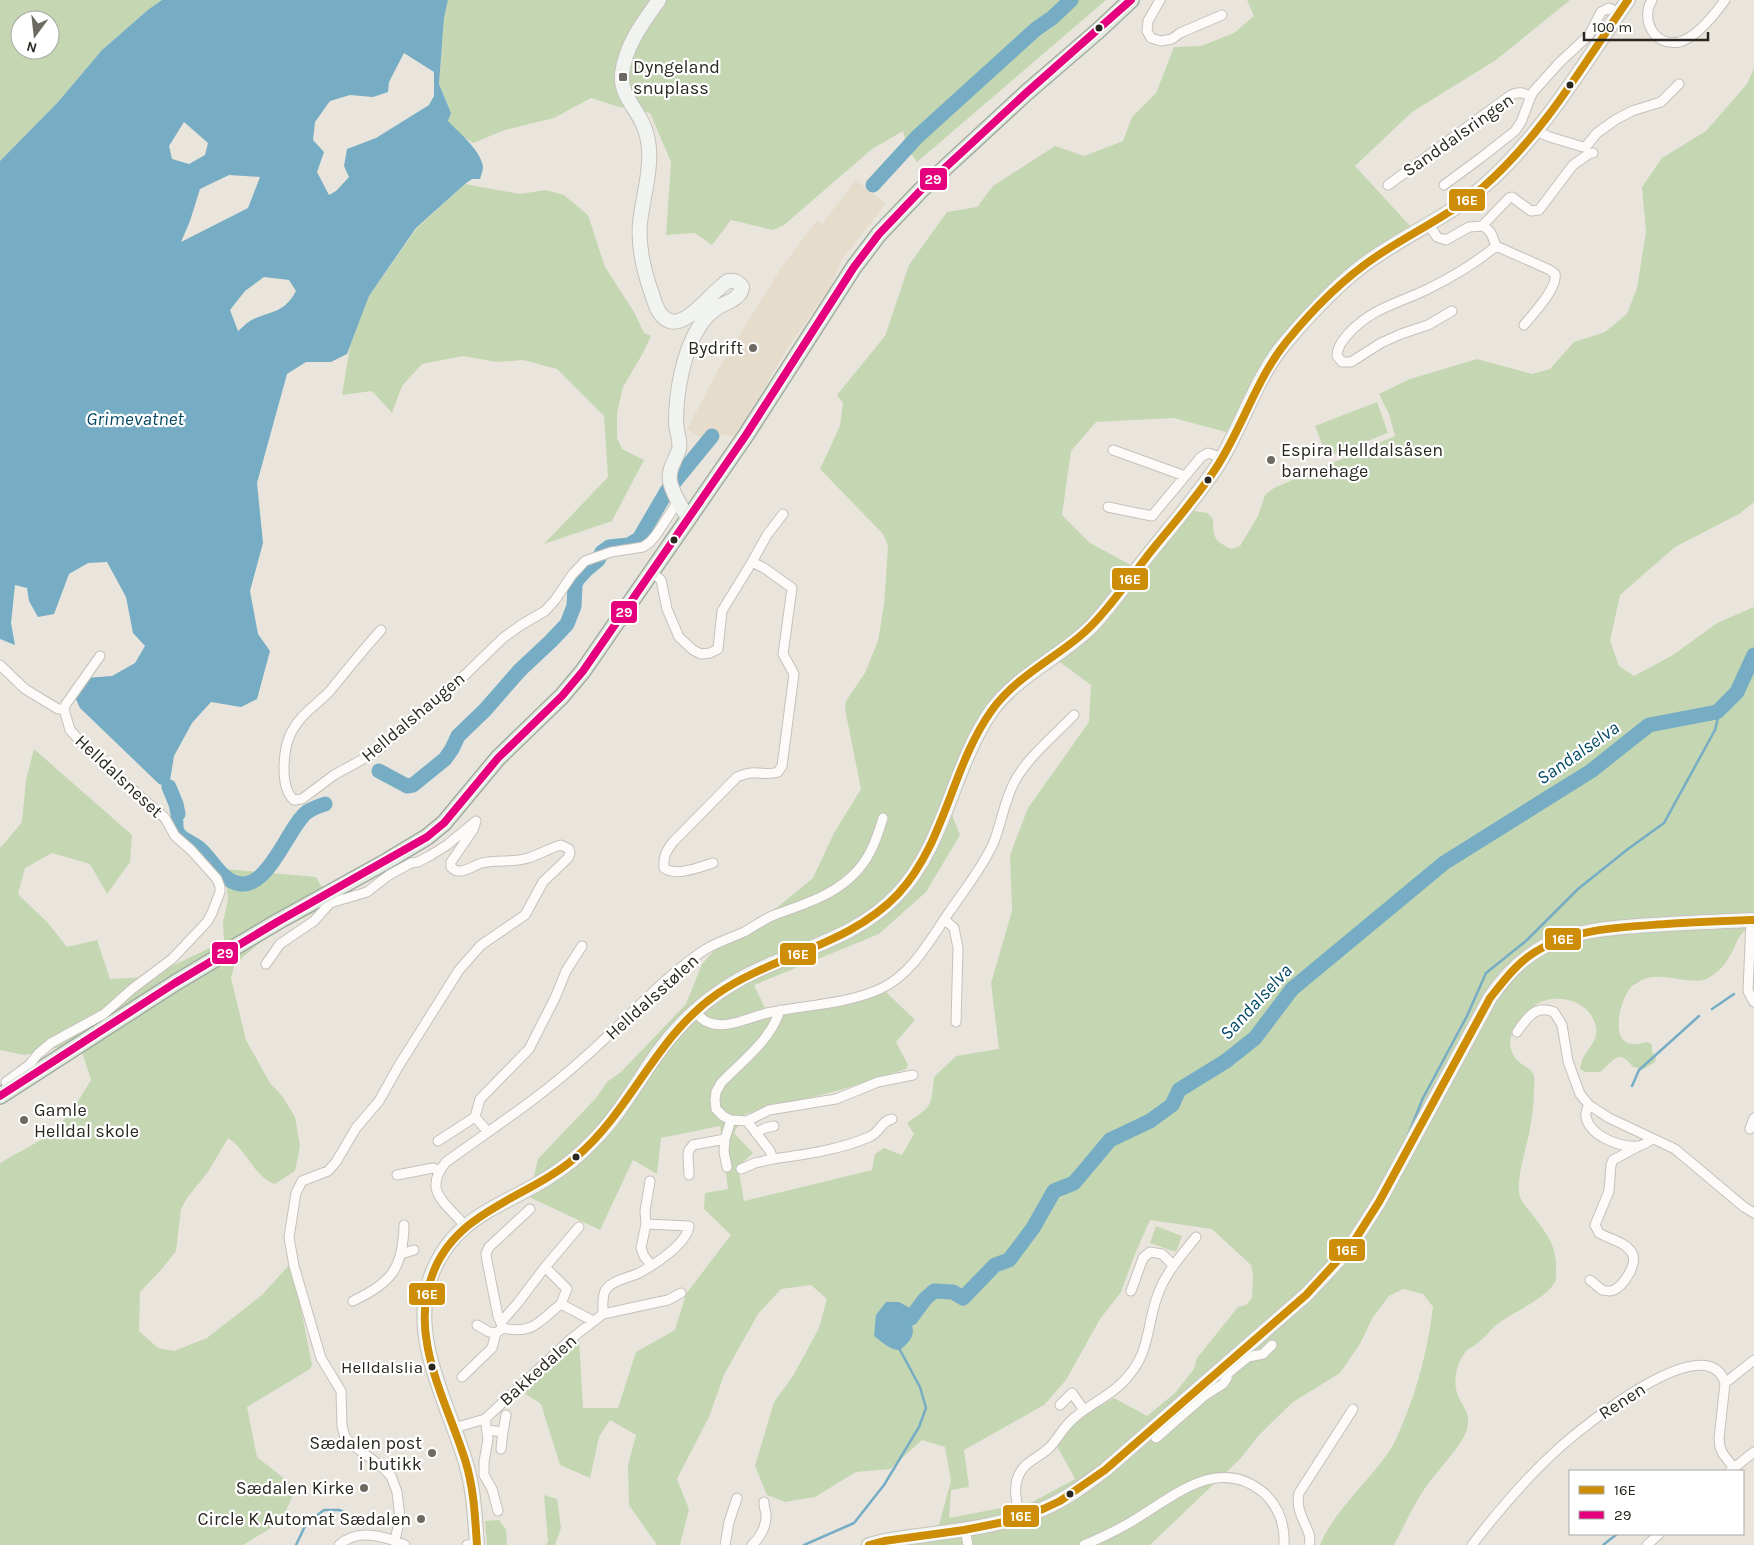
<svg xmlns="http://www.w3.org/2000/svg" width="1754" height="1545" font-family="Karla,sans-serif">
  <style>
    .built { fill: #e5dccc }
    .green { fill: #c4d7b2; fill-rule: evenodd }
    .water { fill: #76adc4; fill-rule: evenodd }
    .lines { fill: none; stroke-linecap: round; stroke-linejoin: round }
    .stream { stroke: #76adc4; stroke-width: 2.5 }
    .river { stroke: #76adc4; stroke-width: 15 }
    .street-casing { stroke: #c5c1ba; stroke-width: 11 }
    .secondary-casing { stroke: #c5c1ba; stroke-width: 16 }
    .primary-casing { stroke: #a2ada0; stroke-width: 18 }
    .street { stroke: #fcfbfa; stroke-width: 9 }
    .secondary { stroke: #f0f3f0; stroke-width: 14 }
    .primary { stroke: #e4ebe4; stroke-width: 15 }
    .bus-1-casing { stroke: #fff; stroke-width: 11 }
    .bus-2-casing { stroke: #fff; stroke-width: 11 }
    .bus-1 { stroke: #ce8d07; stroke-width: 8 }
    .bus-2 { stroke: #e5007d; stroke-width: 8 }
    .bus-dot { fill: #2a2721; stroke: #fff; stroke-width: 2 }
    .poi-dot { fill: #6d6a62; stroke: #fff; stroke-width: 2 }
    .labels { text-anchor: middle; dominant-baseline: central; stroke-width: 4.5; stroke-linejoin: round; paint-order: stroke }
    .bus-label { font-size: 17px; fill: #2a2721; stroke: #fff; text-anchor: end }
    .poi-label { font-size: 18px; fill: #2a2721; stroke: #fff; text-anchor: end }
    .street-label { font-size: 18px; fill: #2a2721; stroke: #fff }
    .water-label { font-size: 19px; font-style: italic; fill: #034a64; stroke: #fff }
    .line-badge { stroke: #fff; stroke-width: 2 }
    .badge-label { font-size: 14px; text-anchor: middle; font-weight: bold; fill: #fff }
  </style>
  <rect width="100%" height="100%" fill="#eae5dc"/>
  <path class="built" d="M856,180L886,204L842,259L831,286L787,349L736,436L706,433L700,437L687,429L718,370L781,268L817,220L822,224Z"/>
  <path class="green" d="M0,0H162L149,9L102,50L58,102L0,161ZM20,20H50V50H20Z
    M448,0H1106L917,162L907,148L903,131L872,149L784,225L773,230L731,220L712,245L695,233L666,235L671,162L650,113L616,106L591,98L554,118L505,130L473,143L460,135L448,121L451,113L439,84L444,18Z
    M1247,0H1570L1496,60L1412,112L1355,166L1412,228L1352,270L1243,406L1226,432L1174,418L1096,422L1071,451L1062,515L1090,543L1142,571L1194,511L1207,513L1213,519C1213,538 1214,540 1231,549L1240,546L1258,516L1265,495L1274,488L1395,436L1389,414L1379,394L1410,379L1477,359L1532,374L1550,369L1574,342L1605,332L1627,314L1637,288L1646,232L1642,187L1662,158L1706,131L1747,84L1754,68V502L1739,514L1675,547L1620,595L1610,641L1619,666L1634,676L1673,655L1717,623L1754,607V926C1738,931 1738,942 1731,954C1726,963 1719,972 1710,977C1693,988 1662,970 1642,980C1639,982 1635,984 1632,986C1622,996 1611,1033 1626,1042C1632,1046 1642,1043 1648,1042L1652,1045V1052L1656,1057L1655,1062L1644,1069L1633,1067C1618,1047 1614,1061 1600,1072H1585L1580,1069C1581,1066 1581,1061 1583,1058C1588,1048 1599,1040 1596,1027C1591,1000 1554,991 1534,1006C1518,1019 1500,1040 1517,1060C1522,1066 1531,1067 1534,1076C1535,1080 1534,1087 1534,1091C1534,1103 1532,1117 1530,1129C1527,1146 1515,1181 1520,1197C1522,1202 1528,1209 1531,1213C1544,1230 1557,1245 1556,1267C1556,1272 1557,1278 1555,1282C1546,1299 1511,1313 1496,1325C1490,1330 1486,1337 1480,1341C1476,1345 1471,1347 1467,1350C1456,1363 1451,1384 1460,1400C1467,1412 1471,1417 1466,1432C1460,1448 1436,1472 1425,1488C1413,1506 1404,1526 1394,1545H1320C1333,1511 1372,1479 1392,1447C1396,1440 1399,1432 1402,1425C1418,1388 1428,1347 1433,1307L1423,1294L1403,1289L1389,1296L1373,1317L1360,1344L1340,1373L1293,1402L1259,1435L1240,1459L1150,1545H900L935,1539L951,1481L945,1447L922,1440L890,1469L856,1472L815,1497L785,1502L767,1495L755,1466L774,1402L793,1376L819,1328L827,1299L811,1285L781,1289L758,1314L724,1375L709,1417L677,1479L689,1509L680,1545H657L629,1505L628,1465L636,1435L610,1420L599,1437L590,1478L560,1465L541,1404L521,1391L579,1339L583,1408H618L636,1352L675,1330L686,1294L731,1235L704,1209L705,1193L728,1189L720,1126L661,1138L657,1174L633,1160L600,1230L529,1197L538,1159L596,1098L607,1082L621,1072L686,1004L702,964L725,938L763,919L813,878L834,833L861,789L845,709L846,701L865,673L878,641L884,605L888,546L883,534L820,469L840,426L843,403L837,395L885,336L909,265L947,212L977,207L993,186L1055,146L1084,156L1123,141L1132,117L1156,93L1174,47L1201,46L1234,33L1254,16ZM1057,660L1091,685L1089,722L1028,808L1010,855L1012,911L991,983L999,1049L956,1056L934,1077C931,1107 932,1106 907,1123L914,1134L902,1155L884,1148L875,1154L872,1170L744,1201L738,1167L753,1153L734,1133L745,1114L840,1090L906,1069L908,1065L896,1042L915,1020L886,992L766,1010L754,985L879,934L926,892L960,835L950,810L987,712ZM1150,1220L1212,1229L1251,1265L1253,1275L1252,1298L1246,1305L1238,1307L1197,1358L1194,1369L1175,1393L1147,1416L1114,1398L1087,1413L1070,1429L1057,1446L1075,1479L1032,1502L949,1518L951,1490L969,1487L964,1450L1044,1405L1066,1380L1100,1319L1121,1292L1135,1254Z
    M465,184L520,194L546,190L564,195L588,215L605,267L634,312L644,333L651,336L643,353L623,387L617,413V438L622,449L644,460L612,521L544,544L608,477L604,416L557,369L523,360L497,362L463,356L422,364L402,386L392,413L372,391L342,395L350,346L369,296L417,228Z
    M1377,402L1388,433L1327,457L1315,426Z
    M34,749L132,835L130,862L107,894L90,864L52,853L25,868L18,894L48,923L67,947L97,940L110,979L149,977L224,941L223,922L228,900L225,869L316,877L331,904L266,937L235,964L231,978L246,1040L270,1083L283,1097L295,1117L300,1146L295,1171L275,1184C254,1177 247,1150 228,1138L208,1172L187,1198L181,1209L176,1251L161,1270L140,1292L139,1331L158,1348L174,1351L207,1338L262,1295L289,1265L295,1278L312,1365L310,1369L247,1407L257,1457L296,1488L281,1522L243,1545H0V1163L48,1136L72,1111L91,1080L79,1043L24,1055L0,1050V847L3,845L22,822L26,780Z
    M1156,1226L1182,1236L1176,1252L1150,1243Z
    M544,1495L557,1499L561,1528L555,1545H546L548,1541Z
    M499,1520L506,1530L507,1545H487L485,1521Z"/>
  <path class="water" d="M162,0H448L444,18L439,84L451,113L448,121C459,133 481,150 483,167C483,170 481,176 480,179H472L465,184L416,228L369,296L347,354L331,362H306L287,374L257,483L263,543L250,591L258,634L270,651L257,699L241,707L211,702L192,723L174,756L169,787L159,784L80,708L74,695L85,678L112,676L135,663L145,646L133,633L126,597L107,562L88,563L69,574L54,614L38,617L29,601L27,588L15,585L11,623L15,645L0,639V161L58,102L102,50L149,9ZM404,53L434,72V96L429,105L376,138L347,149L344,166L349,177L336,191L329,195L317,172L324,152L313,140L315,122L330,101L350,95L373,97L388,92L389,82ZM184,122L208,143L205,155L189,164L172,159L169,146ZM229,175L260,177L248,208L181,242L190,221L200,189ZM264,277L289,280L296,291C283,315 270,310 250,321C246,323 242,328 238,331L230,310L245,291Z
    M886,1302H899L910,1308C911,1330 920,1334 900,1350C890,1350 882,1342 874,1336L876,1315Z"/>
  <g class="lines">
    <path class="stream" d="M1712,1009L1734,994
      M1632,1086L1639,1070L1699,1016
      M1408,1135L1423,1098L1467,1016L1486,973L1527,940L1578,889L1628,849L1664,823L1715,730L1721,706
      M296,1545L306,1524L324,1510H339L346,1513L355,1522L368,1525
      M804,1545L854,1523L884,1485L919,1427L926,1408L920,1387L900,1350
      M1603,1545L1617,1534"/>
    <path class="river" d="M873,185L917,137L1036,29L1052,18L1071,0
      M379,771L407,786L413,785L445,759L452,749L458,736L485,710L520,670L551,641L567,624L574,606L575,585L577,580L586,570L598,560L602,552L609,547L629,545L639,539L667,491L712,436
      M169,787L176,804L178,814
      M176,822C174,839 189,840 199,848C210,857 216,871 228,879C265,904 286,828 307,812C313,808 319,806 325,804
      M911,1318L925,1299L934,1291L953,1292L963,1298L995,1265L1009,1260L1033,1228L1054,1191L1074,1183L1110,1140L1150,1121L1172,1105L1179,1090L1226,1061L1255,1038L1292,989L1444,863L1591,771L1649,725L1717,712L1737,692L1754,655"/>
    <defs>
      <path id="street" d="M1160,0L1148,21L1147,31L1151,38L1161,41L1172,39L1180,33L1222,15
        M1652,0C1640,19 1654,47 1679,42C1696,38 1715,14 1725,0
        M1536,131L1550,137L1583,147L1587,145L1597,133L1615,120L1632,111L1661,102L1679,84
        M1388,185L1511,95C1519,91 1523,93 1531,96
        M1444,185L1482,157L1515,131L1521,122L1531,96L1534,91L1559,63L1589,35L1601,12L1609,8L1619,13
        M1429,225L1437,237L1446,240L1469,227L1484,226L1491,233L1496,246C1476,263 1452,277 1428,289C1399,303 1372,308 1349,333C1343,340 1337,347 1337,356L1342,362H1351L1381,343L1401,334L1428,325L1452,311
        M1482,226L1509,198L1512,197L1531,211L1539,210L1573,165L1590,153H1593
        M1496,246L1550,270L1555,274C1558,288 1533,314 1524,325
        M1113,450L1185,476
        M1108,507L1152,516L1201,457L1208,453L1223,458
        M752,562L767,535L783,514
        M652,572L661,580L667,609L679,637L693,650L701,654L710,653L718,649L722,611L752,562L764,568L792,588L783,654L794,674L782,766L778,772C764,777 756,768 737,777L673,842C666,851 663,857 664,868C677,877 699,867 713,863
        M381,630C363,650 346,671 329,692C316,705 301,714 292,731C283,747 279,787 294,800L302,799L334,775L376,752L466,674L503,638L521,625L545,611L555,600L572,575L585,561L611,552L643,547L650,542L656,535L679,500
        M0,665L25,689L58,709H64
        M944,919L954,928L958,948L956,1022
        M1751,920L1748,991L1754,1002
        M266,964L280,944L314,921L330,903L367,892L389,875L411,863L418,862L431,855L447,845L476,821L473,830L451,862V867C460,877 471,866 482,863C497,859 513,863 528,858C539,855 549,848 561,845L569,849L570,853L568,858L543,882L525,915L481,945L459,970L398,1067L379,1101L356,1128L336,1162L328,1171L302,1181L296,1193L289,1237L294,1266L321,1358L341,1391L342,1426L345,1437L350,1443L381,1466L391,1476L397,1492L400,1518L395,1540
        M780,1010C771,1040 742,1061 721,1083L716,1092L715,1100L716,1109L723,1116L731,1120L747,1121L769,1110L836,1099L878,1082L913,1075
        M695,1011C699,1016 703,1021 710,1023C727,1030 754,1015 772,1012C807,1005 847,1004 880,989C912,975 931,938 950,911C965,889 982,868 993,844C1002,823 1004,799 1016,779C1030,755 1055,735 1074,715
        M1517,1032C1527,1018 1535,1004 1554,1012L1562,1025L1568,1061L1574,1078L1580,1094L1589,1105L1609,1118L1675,1149L1744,1207L1754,1213
        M6,1082L29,1065L38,1054L51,1043L104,1014L132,989L172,959L207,922L212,913L220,892V887L217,879L191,850L175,836L165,818L91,753L70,730L64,709L66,704L100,656
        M1589,1105C1587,1109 1585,1113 1586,1117C1590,1136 1620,1148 1639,1146C1643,1145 1649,1141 1653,1139
        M747,1121L770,1151L773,1159C806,1154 839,1150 869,1137C880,1133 881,1121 892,1119
        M1750,1129L1754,1118
        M488,1132L475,1117L480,1099L484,1095L529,1049L555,998L566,971L582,946
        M756,1133L765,1128L774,1126
        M725,1139L724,1152L727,1167
        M438,1141L475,1117
        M741,1169L755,1163L773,1159
        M397,1175L433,1168L439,1170
        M689,1175L688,1155L689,1150L693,1145L725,1139L731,1120
        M650,1181L645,1211L646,1224L641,1248L644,1256L651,1265
        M530,1209L489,1247L486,1254L487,1261L498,1316L503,1328C533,1335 539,1321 561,1304L593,1321
        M465,1226C448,1204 421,1192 446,1162C493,1128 542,1096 585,1057C624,1023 657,983 700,953C713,943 729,939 744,932C755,926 765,918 777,914C802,905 831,896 851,877C869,861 876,841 883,818
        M401,1254L414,1250
        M545,1267L579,1227
        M1590,1280L1602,1290C1606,1291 1610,1292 1614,1290C1624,1285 1638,1264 1632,1253C1626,1242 1609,1239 1599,1233L1595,1225L1609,1191L1611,1165L1613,1160L1639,1146
        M1131,1291L1143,1258L1150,1252L1162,1254L1173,1265
        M353,1301C391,1283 403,1269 404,1225
        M603,1314C603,1307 602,1297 605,1291C611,1280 629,1278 639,1273C654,1265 687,1244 689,1226L646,1224
        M501,1322L517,1304L545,1267L567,1289L561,1304
        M477,1325L489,1332L496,1333
        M1226,1375L1248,1357L1263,1354L1272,1345
        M462,1377L492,1348L496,1333L503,1328
        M1725,1383L1754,1360
        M1060,1405L1072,1393L1084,1410
        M485,1419L488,1439L484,1462V1475L492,1489L498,1511
        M454,1428L485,1419L572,1338L603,1314L668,1300L681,1293
        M487,1430L503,1432L501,1449
        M503,1432L506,1415
        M1156,1438L1204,1396L1223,1384L1227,1378L1221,1370
        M1730,1471L1754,1452
        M1020,1517C1015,1498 1011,1478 1027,1464C1034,1458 1043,1454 1049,1448C1058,1439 1063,1427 1073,1419C1088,1405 1108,1397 1122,1383C1151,1354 1145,1332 1157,1297C1165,1273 1181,1256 1196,1237
        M965,1529L968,1545
        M339,1545C358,1528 384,1536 405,1545
        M467,1545L477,1544
        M725,1545L729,1522L737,1498
        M752,1545C760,1538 767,1525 766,1514C765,1510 764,1506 764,1502
        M1084,1545C1103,1537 1122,1528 1139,1517C1178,1493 1220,1456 1264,1493C1279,1507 1285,1525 1284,1545
        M1309,1545C1314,1529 1294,1517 1299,1493L1353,1409
        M1472,1545C1498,1511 1526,1478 1558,1449C1580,1429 1707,1324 1725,1383L1719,1439L1720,1447L1723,1454L1734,1468
        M1647,1545L1659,1534"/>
      <path id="secondary" d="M659,0C643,22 625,46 622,74C620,93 634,106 642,122C648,134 650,149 649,163C648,183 642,203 640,223C638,247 644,272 652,294C655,304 659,318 670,321C688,327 713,290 728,281C734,280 738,281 742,287C740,301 724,302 714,310C708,315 703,320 699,327C683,352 676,393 676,422C676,431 681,440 679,449C676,460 668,468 670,481C671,489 683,512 689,518
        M477,1545C475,1519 474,1492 467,1467C451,1409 409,1340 430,1279C451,1218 497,1209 546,1179C562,1169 578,1157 591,1143C619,1116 637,1082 659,1051C676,1028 697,1007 721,991C777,952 849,946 897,895C946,844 952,767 992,710C1018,675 1060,657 1091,627C1111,606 1127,582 1145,559C1169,529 1194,500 1216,468C1242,428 1254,380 1285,343C1308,316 1339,282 1369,261C1407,234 1450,216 1485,185C1543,134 1584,63 1628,0
        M869,1545L884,1541C937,1532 992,1530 1043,1509C1066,1499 1085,1485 1105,1470L1306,1295L1337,1262L1351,1246L1379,1202L1490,998C1533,934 1579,930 1651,925C1686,923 1720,921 1754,920"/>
      <path id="primary" d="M0,1096L175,983L277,922L387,861L427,837L444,823L498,758L562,696L583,671L746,435L854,267L879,234L921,190L1026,93L1099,30L1131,0"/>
    </defs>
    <use href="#street" class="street-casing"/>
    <use href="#secondary" class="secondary-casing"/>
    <use href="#primary" class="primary-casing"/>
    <use href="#street" class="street"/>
    <use href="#secondary" class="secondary"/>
    <use href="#primary" class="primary"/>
    <defs>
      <path id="bus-1" d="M477,1545C475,1517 474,1490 466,1463C448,1403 407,1337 433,1273C457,1210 528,1198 575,1158C632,1110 655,1037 717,994C773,955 849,946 898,894C946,842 951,767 992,710C1014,679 1050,661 1079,637C1090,628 1099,618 1108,607C1123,589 1137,569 1152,550C1174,523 1197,497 1216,468C1243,427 1256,379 1287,341C1313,309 1343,279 1377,256C1411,233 1450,215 1482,188C1542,136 1583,65 1628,0
        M869,1545L884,1541L964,1530L1004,1522L1043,1509L1060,1501L1105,1470L1306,1295L1351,1246L1379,1202L1490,998C1505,979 1520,959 1542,948C1579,928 1624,927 1666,924C1695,922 1725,921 1754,920"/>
      <path id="bus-2" d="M0,1096L175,983L277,922L427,837L444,823L498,758L562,696L583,671L746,435L854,267L879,234L921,190L1026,93L1131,0"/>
    </defs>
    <use href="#bus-1" class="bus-1-casing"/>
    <use href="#bus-2" class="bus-2-casing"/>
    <use href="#bus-1" class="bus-1"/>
    <use href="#bus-2" class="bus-2"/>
  </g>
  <g class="bus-dot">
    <circle cx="1099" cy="28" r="4.5"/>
    <circle cx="1570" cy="85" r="4.5"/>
    <circle cx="1208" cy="480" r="4.5"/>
    <circle cx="674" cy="540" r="4.5"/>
    <circle cx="576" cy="1157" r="4.5"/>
    <circle cx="432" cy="1367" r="4.5"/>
    <circle cx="1070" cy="1494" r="4.5"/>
  </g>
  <g class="poi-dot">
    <rect x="618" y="72" width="10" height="10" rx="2.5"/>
    <circle cx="753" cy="348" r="5"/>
    <circle cx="1271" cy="460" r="5"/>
    <circle cx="24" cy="1120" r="5"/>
    <circle cx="432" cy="1453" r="5"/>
    <circle cx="364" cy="1488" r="5"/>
    <circle cx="421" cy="1519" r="5"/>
  </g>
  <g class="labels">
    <g class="bus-label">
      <text x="423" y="1367">Helldalslia</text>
    </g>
    <g class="poi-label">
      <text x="633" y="67" text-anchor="start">Dyngeland<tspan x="633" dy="21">snuplass</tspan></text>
      <text x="743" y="348">Bydrift</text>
      <text x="1281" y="450" text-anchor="start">Espira Helldalsåsen<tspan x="1281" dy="21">barnehage</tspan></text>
      <text x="34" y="1110" text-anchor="start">Gamle<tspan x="34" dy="21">Helldal skole</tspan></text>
      <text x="422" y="1443">Sædalen post<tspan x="422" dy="21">i butikk</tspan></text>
      <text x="354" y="1488">Sædalen Kirke</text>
      <text x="411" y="1519">Circle K Automat Sædalen</text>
    </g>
    <g class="street-label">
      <text transform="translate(1458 135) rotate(-35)">Sanddalsringen</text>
      <text transform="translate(413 717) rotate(-40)">Helldalshaugen</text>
      <text transform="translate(119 776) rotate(43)">Helldalsneset</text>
      <text transform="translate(652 997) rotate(-42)">Helldalsstølen</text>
      <text transform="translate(538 1370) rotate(-42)">Bakkedalen</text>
      <text transform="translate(1622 1401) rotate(-33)">Renen</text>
    </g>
    <g class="water-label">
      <text x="135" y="419">Grimevatnet</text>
      <text transform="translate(1578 753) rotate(-35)">Sandalselva</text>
      <text transform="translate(1256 1002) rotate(-47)">Sandalselva</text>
    </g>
  </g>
  <g class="line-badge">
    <rect x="919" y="167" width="29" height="24" rx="5" fill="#e5007d"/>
    <rect x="1448" y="188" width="38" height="24" rx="5" fill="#ce8d07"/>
    <rect x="1111" y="567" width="38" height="24" rx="5" fill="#ce8d07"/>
    <rect x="610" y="600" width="28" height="24" rx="5" fill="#e5007d"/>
    <rect x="1544" y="927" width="38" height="24" rx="5" fill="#ce8d07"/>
    <rect x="211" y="941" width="28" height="24" rx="5" fill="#e5007d"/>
    <rect x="779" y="942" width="38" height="24" rx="5" fill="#ce8d07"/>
    <rect x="1328" y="1238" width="38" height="24" rx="5" fill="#ce8d07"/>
    <rect x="408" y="1282" width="38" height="24" rx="5" fill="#ce8d07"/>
    <rect x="1002" y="1504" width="38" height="24" rx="5" fill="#ce8d07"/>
  </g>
  <g class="badge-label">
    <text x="933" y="184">29</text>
    <text x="1467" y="205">16E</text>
    <text x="1130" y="584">16E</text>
    <text x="624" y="617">29</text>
    <text x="1563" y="944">16E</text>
    <text x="225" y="958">29</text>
    <text x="798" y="959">16E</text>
    <text x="1347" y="1255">16E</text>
    <text x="427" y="1299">16E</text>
    <text x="1021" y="1521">16E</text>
  </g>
  <rect x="1569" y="1470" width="175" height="65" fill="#ffffff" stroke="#aaa9a6"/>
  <rect x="1579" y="1486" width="25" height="8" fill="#ce8d07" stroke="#aaa9a6"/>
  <text x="1614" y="1495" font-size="15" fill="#2a2721">16E</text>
  <rect x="1579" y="1511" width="25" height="8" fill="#e5007d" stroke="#aaa9a6"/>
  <text x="1614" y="1520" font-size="15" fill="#2a2721">29</text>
  <g transform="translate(35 35) rotate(195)"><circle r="24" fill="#ffffff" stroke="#aaa9a6"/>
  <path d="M0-4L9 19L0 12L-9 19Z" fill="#6d6a62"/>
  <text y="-8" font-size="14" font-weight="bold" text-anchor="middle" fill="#2a2721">N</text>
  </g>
  <path d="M1584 32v8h124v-8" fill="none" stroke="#2a2721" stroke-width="2.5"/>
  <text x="1592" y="32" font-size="15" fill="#2a2721" stroke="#ffffff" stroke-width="4" paint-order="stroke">100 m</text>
</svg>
